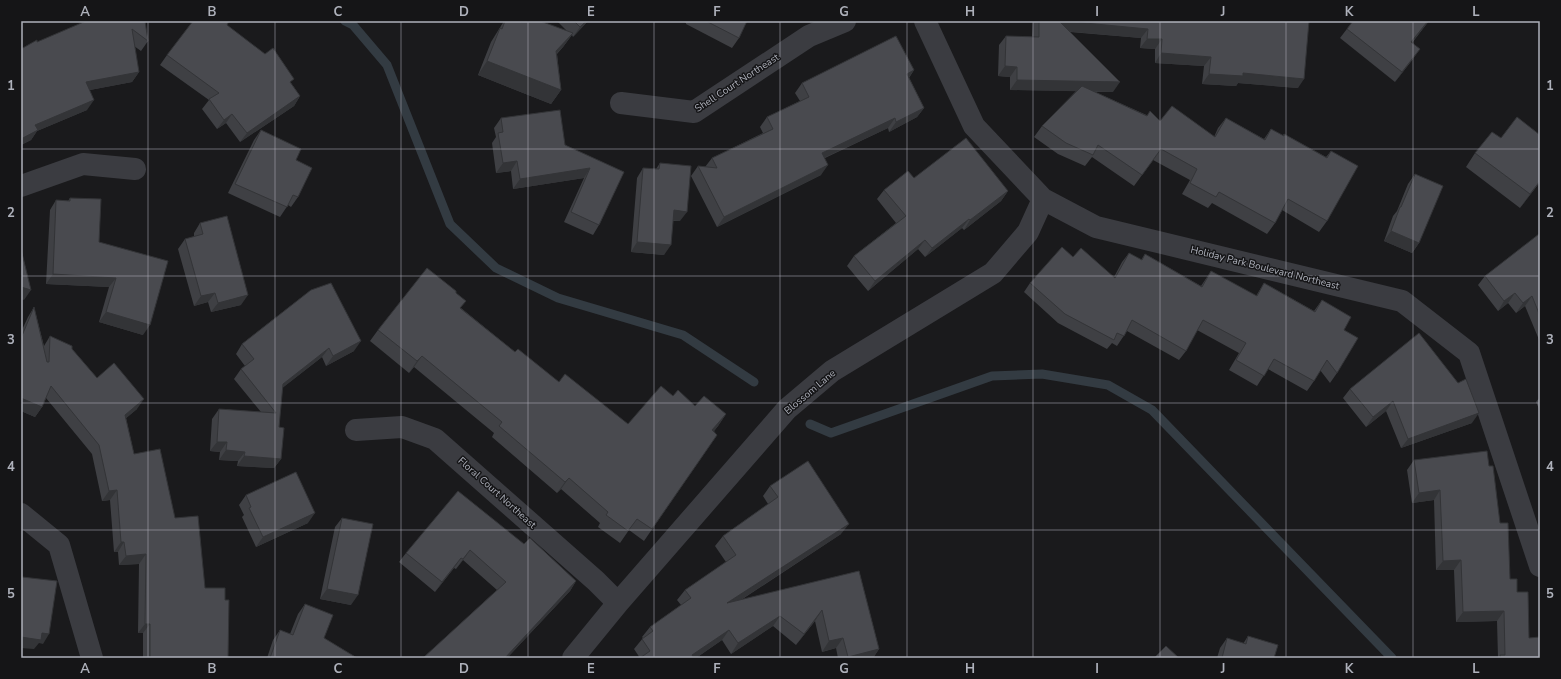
<svg xmlns="http://www.w3.org/2000/svg" width="1561" height="679" font-family="'Nunito Sans',sans-serif">
  <style>
    .lines { fill: none; stroke-linecap: round; stroke-linejoin: round }
    .stream { stroke: #333b42; stroke-width: 9 }
    .minor { stroke: #3b3c41; stroke-width: 22 }
    .wall { fill: #3f4044 }
    .shaded-wall { fill: #333437 }
    .building { fill: #494a4f; stroke: #333437 }
    .grid { fill: none; stroke: #aeb1bb; stroke-width: 1; stroke-opacity: 0.55 }
    .labels { text-anchor: middle; dominant-baseline: central; stroke-width: 3; stroke-linejoin: round; paint-order: stroke }
    .street-label { font-size: 10px; fill: #aeb1bb; stroke: #151517 }
    .neatline { fill: none; stroke: #aeb1bb; stroke-width: 1.5 }
    .grid-label { font-size: 13px; text-anchor: middle; font-weight: bold; fill: #aeb1bb }
  </style>
  <rect width="100%" height="100%" fill="#1a1a1c"/>
  <g class="lines">
    <path class="stream" d="M345,21L353,25L387,65L450,224L496,268L558,298L683,335L754,382
      M810,424L831,433L992,376L1042,374L1108,385L1152,410L1392,658"/>
    <path class="minor" d="M925,21L974,126L1043,199L1096,227L1402,301L1469,353L1540,566
      M621,103L694,112L809,36L845,21
      M21,186L83,164L135,169
      M356,430L402,427L435,439L596,581L618,603
      M21,514L59,545L92,658
      M573,658L618,603L787,409L832,371L993,273L1028,232L1043,199"/>
  </g>
  <path class="wall" d="M145,21L148,41L141,51L134,46L139,72L132,82L90,90L87,110L37,131L31,140L21,145V49L37,42Z
    M504,21H540L567,31L557,21H588L573,37L572,35L563,47L557,54L561,90L551,104L478,75L491,42Z
    M683,21H747L739,38L732,48L686,24V23Z
    M1033,21H1309L1298,88L1238,83L1236,86L1202,84L1204,66L1155,63V49L1140,48L1141,38L1070,32L1113,92H1095L1160,121L1214,137L1218,128L1226,118L1264,139L1271,129L1282,136L1284,134L1326,157L1331,151L1327,221L1319,232L1282,210L1275,223L1267,234L1212,203L1208,208L1182,194L1190,180L1153,160L1134,186L1092,157L1085,166L1058,154L1034,137L1042,126L1076,91L1010,90V77L998,76L999,45L1006,36L1032,37Z
    M1353,21H1429L1412,43L1413,59L1395,82L1340,38Z
    M227,25L291,83L300,96L294,106L240,142L226,123L217,129L202,109L209,100L160,65L167,55Z
    M914,70L909,78L924,108L917,117L889,132L888,128L825,158L821,175L717,227L691,176L698,166L705,167L712,158L763,133L760,127L767,117L800,101L795,93L802,83Z
    M501,118L565,145L624,172L599,225L593,235L564,222L584,178L513,189L511,171L496,173L492,143L496,137L494,128Z
    M261,130L298,197L291,207L288,205L280,217L228,193L254,140Z
    M1475,153L1540,182L1520,208L1466,167Z
    M660,163L680,221H673L664,255L631,252L637,178L643,168L656,169Z
    M1415,174L1419,243L1412,253L1384,241L1393,216L1397,211L1408,184Z
    M914,178L1008,191L1001,201L964,230L962,228L925,257L918,249L868,291L847,266L854,256L896,223L877,199L884,190Z
    M70,198L99,242L143,335L99,322L109,287L46,284L50,210L56,200L68,201Z
    M200,223L241,305L211,312L208,302L194,306L178,249L185,239L194,237V233Z
    M1540,235V342L1525,306L1516,313L1508,303L1498,311L1478,285L1485,276Z
    M1129,253L1141,260L1145,254L1201,286L1211,271L1256,296L1264,283L1314,311L1322,300L1344,330L1337,373L1330,383L1320,370L1314,381L1307,391L1268,369L1257,386L1229,370L1239,353L1197,330L1186,351L1179,360L1127,331L1117,346L1112,343L1107,349L1058,323L1024,292L1030,283L1073,257L1114,277L1122,262Z
    M311,290L354,351L326,366L322,357L282,388L279,427L281,459L274,468L237,466L238,461L219,460L220,452L210,451L212,419L219,409L261,412L234,379L241,369L245,366L236,354L242,344Z
    M456,293L461,308L515,352L559,382L628,424L673,396L695,406L726,414L718,426L714,431L717,435L644,541L629,530L620,543L598,527L600,523L561,489L557,493L492,437L494,433L414,367L409,373L370,341L378,330Z
    M34,307L44,346L50,336L72,349L97,378L137,409L126,418L134,454L175,518L205,588L225,600L228,658H143V633H138L139,564L119,565L118,552H114L110,500L102,501L92,454L46,398L42,407L35,417L21,411V332L28,317Z
    M1350,389L1472,423L1401,448L1386,411L1366,427L1343,398Z
    M1540,397V411L1536,402Z
    M1414,460L1489,466L1510,579L1517,592L1529,638L1540,658H1498L1497,621L1456,622L1454,570H1436L1434,500L1412,503L1407,470Z
    M770,486L841,534L741,600L859,571L879,649L873,658H838L836,648L822,652L815,621L796,645L773,626L731,654L722,640L696,658H640L634,649L643,638L642,637L650,627L681,605L677,600L685,590L726,562L715,546L723,536L768,504L763,496Z
    M246,495L308,523L256,547L242,517L244,515L239,505Z
    M342,518L351,605L320,599L335,527Z
    M524,544L576,581L570,591L507,658H423L497,590L463,560L456,569L454,568L435,592L399,562L406,553Z
    M305,604L324,638L357,658H267L273,640L280,630L290,634L298,614Z
    M1248,636L1274,658H1217L1220,648L1227,638L1243,644Z"/>
  <path class="shaded-wall" d="M586,21H588L573,37L580,27Z
    M1058,21H1064L1148,29L1141,38L1051,30Z
    M1428,21H1429L1404,52L1411,42Z
    M573,33L563,47L546,64L556,51Z
    M1147,39H1162L1155,49L1140,48Z
    M1420,49L1413,59L1395,82L1402,72Z
    M1161,53L1211,57L1204,66L1155,63Z
    M487,61L561,90L551,104L478,75Z
    M1005,66L1017,67L1010,77L998,76Z
    M914,70L907,80V74Z
    M139,72L132,82L79,92L86,82Z
    M1243,73L1304,79L1298,88L1238,83L1236,86L1202,84L1209,74Z
    M1017,80L1120,82L1113,92L1010,90Z
    M300,96L294,106L240,142L247,133Z
    M94,100L87,110L37,131L31,140L21,145V139L35,125Z
    M924,108L917,117L889,132L896,122Z
    M232,114L226,123L217,129L224,120Z
    M895,118L888,128L815,162L822,153Z
    M517,161L511,171L496,173L503,163Z
    M828,165L821,175L717,227L724,217Z
    M590,168L584,178L513,189L520,179Z
    M1540,181V182L1520,208L1530,194Z
    M1008,191L1001,201L964,230L970,220Z
    M674,210L687,212L680,221L667,220Z
    M969,219L962,228L925,257L932,248Z
    M1391,231L1419,243L1412,253L1384,241Z
    M925,240L918,249L868,291L875,281Z
    M637,242L671,245L664,255L631,252Z
    M53,274L116,278L109,287L46,284Z
    M21,287L31,290L24,300L21,299Z
    M215,293L208,302L194,306L201,296Z
    M1515,293L1508,303L1498,311L1504,301Z
    M248,295L241,305L211,312L218,303Z
    M1532,296L1525,306L1516,313L1523,303Z
    M106,312L150,325L143,335L99,322Z
    M361,341L354,351L326,366L333,356Z
    M329,348L322,357L276,393L283,384Z
    M422,356L414,367L409,373L417,361Z
    M21,398L42,407L35,417L21,411Z
    M144,399L137,409L118,425L125,415Z
    M1393,401L1386,411L1366,427L1373,417Z
    M1479,413L1472,423L1401,448L1408,439Z
    M726,414L718,426L705,442L712,430Z
    M217,442H227L220,452L210,451Z
    M226,450L245,452L238,461L219,460Z
    M244,456L281,459L274,468L237,466Z
    M569,478L561,489L557,493L565,482Z
    M117,490L110,500L102,501L109,491Z
    M1440,490L1434,500L1412,503L1419,493Z
    M315,513L308,523L256,547L263,537Z
    M849,524L841,534L719,614L727,603Z
    M121,542H124L118,552H114Z
    M470,550L463,560L456,569L463,559Z
    M146,554L139,564L119,565L126,556Z
    M461,558L454,568L435,592L442,582Z
    M1461,560L1454,570H1436L1443,561Z
    M576,581L570,591L507,658H504Z
    M327,589L358,595L351,605L320,599Z
    M822,610L815,621L796,645L804,634Z
    M1504,611L1497,621L1456,622L1463,612Z
    M780,616L773,626L731,654L738,643Z
    M145,624H150L143,633H138Z
    M729,630L722,640L696,658H690L692,655Z
    M42,633L49,634L43,644L39,643L34,649L21,648V637Z
    M843,638L836,648L822,652L829,641Z
    M879,649L873,658H848V657Z"/>
  <path class="building" d="M86,21H145L148,41L132,29L139,72L86,82L94,100L35,125L38,130L21,139V49L37,40V42Z
    M193,21H229L227,25L265,54L273,48L294,79L290,82L300,96L247,133L232,114L224,120L209,99L219,93L167,55Z
    M505,21H520L522,22L523,21H540L573,33L556,51L561,90L487,61L500,28L502,29Z
    M574,21H586L580,27Z
    M706,21H747L739,38Z
    M1039,21H1059L1120,82L1017,80V67L1005,66L1006,36L1039,37Z
    M1064,21H1309L1304,79L1243,73V76L1209,74L1211,57L1161,53L1162,39H1147L1148,29Z
    M1353,21H1428L1411,42L1420,49L1402,72L1347,29Z
    M896,36L914,70L907,74L924,108L896,122L895,118L822,153L828,165L724,217L698,166L717,168L712,158L773,129L767,117L809,97L802,83Z
    M1082,86L1147,116L1150,111L1160,121L1172,106L1215,137L1226,118L1265,140L1271,129L1284,136V134L1327,158L1331,151L1358,166L1327,221L1288,199L1275,223L1219,192L1216,197L1190,183L1197,169L1161,149L1142,175L1098,145L1093,155L1066,143L1042,126Z
    M560,110L565,145L624,172L599,225L571,212L590,168L520,179L517,161L503,163L498,133L503,132L501,118Z
    M1517,117L1540,135V181L1530,194L1475,153L1492,132L1501,138Z
    M261,130L301,149L296,160L312,168L298,197L293,195L287,207L235,184Z
    M966,138L1008,191L970,220L969,219L932,248L925,240L875,281L854,256L906,216L884,190L908,171L914,178Z
    M660,163L691,166L687,212L674,210L671,245L637,242L643,168L659,169Z
    M1415,174L1443,186L1419,243L1391,231L1400,207H1401Z
    M70,198L101,199L99,242L168,261L150,325L106,312L116,278L53,274L56,200L70,201Z
    M227,216L248,295L218,303L215,293L201,296L185,239L203,234L200,223Z
    M1539,234L1540,235V316L1532,296L1523,303L1515,293L1504,301L1485,276Z
    M1062,247L1073,257L1081,248L1115,278L1129,253L1142,260L1145,254L1202,287L1211,271L1257,296L1264,283L1315,312L1322,300L1351,317L1344,330L1358,338L1337,373L1327,360L1314,381L1274,359L1264,376L1236,360L1246,343L1203,320L1186,351L1132,320L1124,336L1117,333L1114,340L1065,314L1030,283Z
    M21,249L31,290L21,287Z
    M427,268L456,291V293L466,301L460,308L515,352L518,349L559,382L565,374L628,424L661,386L673,396L678,390L695,406L704,396L726,414L712,430L717,435L652,529L637,519L628,531L606,515L608,512L569,478L565,482L499,426L502,422L422,356L417,361L378,330Z
    M331,283L361,341L333,356L329,348L283,384L279,427L284,428L281,459L244,456L245,452L226,450L227,442H217L219,409L276,413L241,369L254,359L242,344L311,290Z
    M34,307L47,362H49L50,336L72,346V349L97,378L114,363L144,399L125,415L134,454L160,449L175,518L198,516L205,588H225V600H229L228,658H150V624H145L146,554L126,556L124,542H121L117,490L109,491L99,445L51,386L42,407L21,398V338Z
    M1419,333L1458,383L1466,379L1479,413L1408,439L1393,401L1373,417L1350,389Z
    M1487,451L1489,466H1493L1500,523H1508L1510,579H1517V592H1528L1529,638L1540,637V658H1501L1500,655H1505L1504,611L1463,612L1461,560L1443,561L1440,490L1419,493L1414,460Z
    M808,461L849,524L727,603L859,571L879,649L848,657L843,638L829,641L822,610L804,634L780,616L738,643L729,630L692,655L694,658H640L650,651L642,639L653,631L650,627L691,598L685,590L736,555L723,536L778,497L770,486Z
    M296,472L315,513L263,537L249,508L251,507L246,495Z
    M458,491L524,544L530,538L576,581L505,658L503,657L502,658H423L506,582L470,550L463,559L461,558L442,582L406,553Z
    M342,518L373,524L358,595L327,589Z
    M22,577L57,581L49,634L42,633L41,640L21,637V582Z
    M305,604L333,615L324,638L357,658H270L280,630L293,635Z
    M1248,636L1278,645L1274,658H1222L1227,638L1246,644Z
    M1166,646L1179,658H1154Z"/>
  <path class="grid" d="M148,21V658M275,21V658M401,21V658M528,21V658M654,21V658M780,21V658M907,21V658M1033,21V658M1160,21V658M1286,21V658M1413,21V658M21,149H1540M21,276H1540M21,403H1540M21,530H1540"/>
  <g class="labels">
    <g class="street-label">
      <text transform="translate(737 83) rotate(-33)">Shell Court Northeast</text>
      <text transform="translate(1265 268) rotate(14)">Holiday Park Boulevard Northeast</text>
      <text transform="translate(810 392) rotate(-40)">Blossom Lane</text>
      <text transform="translate(497 493) rotate(42)">Floral Court Northeast</text>
    </g>
  </g>
  <rect width="1561" height="679" fill="none" stroke="#151517" stroke-width="44"/>
  <rect x="22" y="22" width="1517" height="635" class="neatline"/>
  <g class="grid-label">
    <text x="85" y="16">A</text>
    <text x="212" y="16">B</text>
    <text x="338" y="16">C</text>
    <text x="464" y="16">D</text>
    <text x="591" y="16">E</text>
    <text x="717" y="16">F</text>
    <text x="844" y="16">G</text>
    <text x="970" y="16">H</text>
    <text x="1097" y="16">I</text>
    <text x="1223" y="16">J</text>
    <text x="1349" y="16">K</text>
    <text x="1476" y="16">L</text>
    <text x="11" y="90">1</text>
    <text x="1550" y="90">1</text>
    <text x="11" y="217">2</text>
    <text x="1550" y="217">2</text>
    <text x="11" y="344">3</text>
    <text x="1550" y="344">3</text>
    <text x="11" y="471">4</text>
    <text x="1550" y="471">4</text>
    <text x="11" y="598">5</text>
    <text x="1550" y="598">5</text>
    <text x="85" y="673">A</text>
    <text x="212" y="673">B</text>
    <text x="338" y="673">C</text>
    <text x="464" y="673">D</text>
    <text x="591" y="673">E</text>
    <text x="717" y="673">F</text>
    <text x="844" y="673">G</text>
    <text x="970" y="673">H</text>
    <text x="1097" y="673">I</text>
    <text x="1223" y="673">J</text>
    <text x="1349" y="673">K</text>
    <text x="1476" y="673">L</text>
  </g>
</svg>
